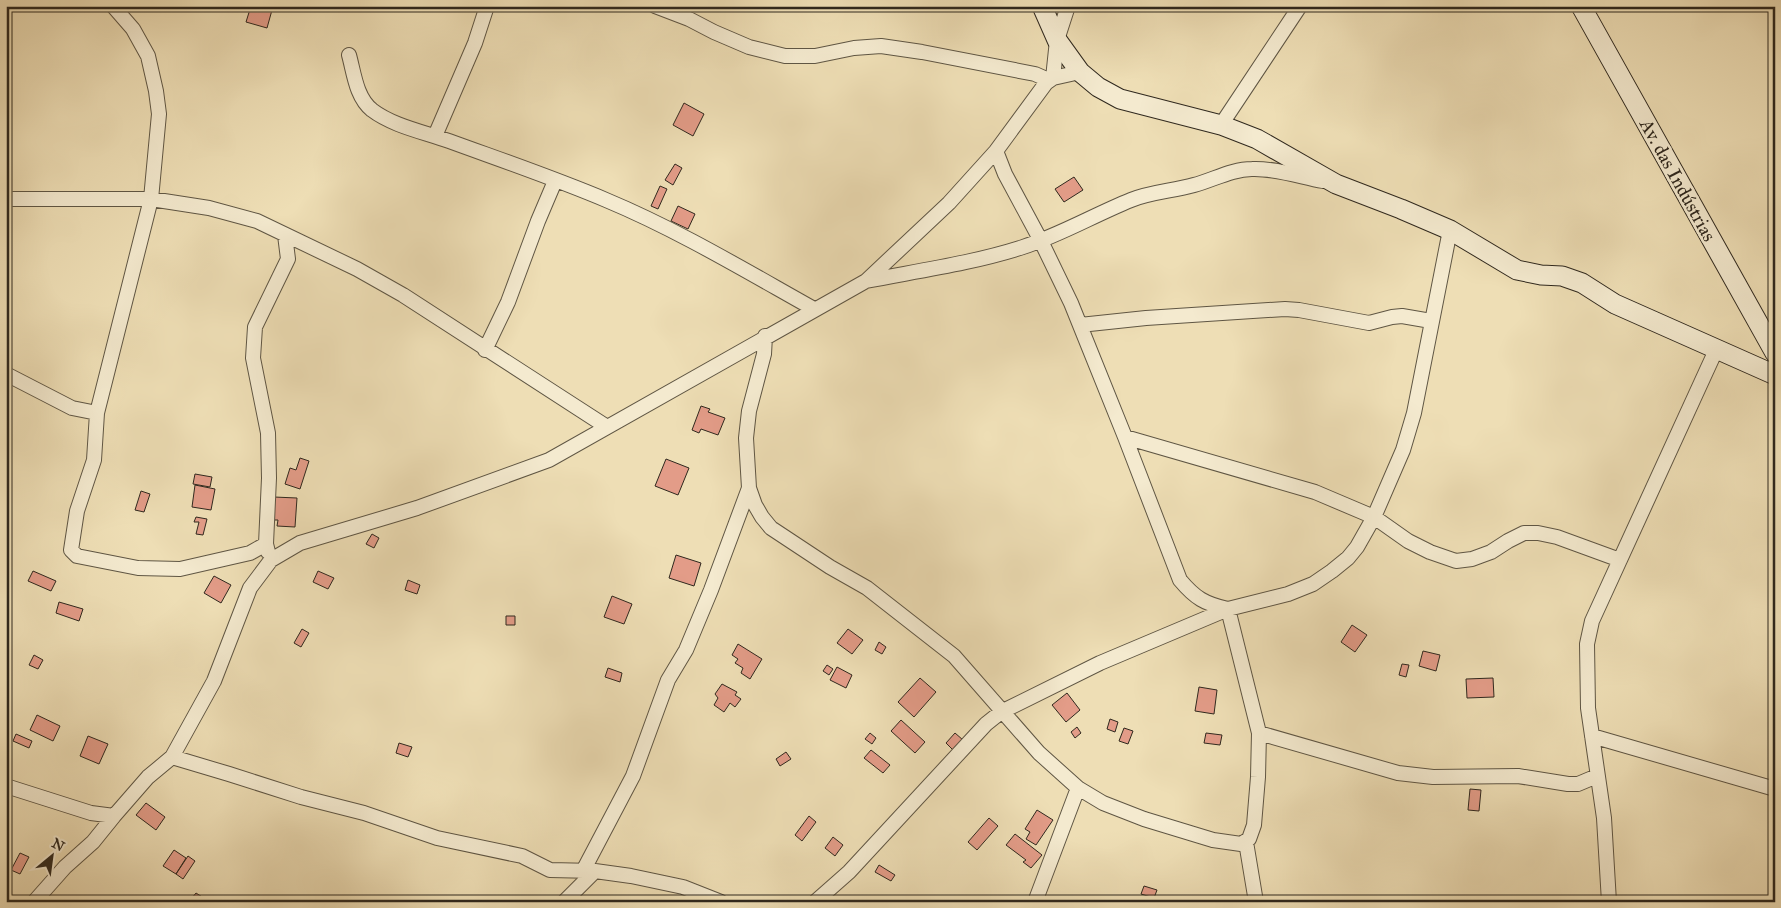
<svg xmlns="http://www.w3.org/2000/svg" width="1781" height="908" font-family="'IM FELL Great Primer',serif">
  <style>
    .building { fill: #e39c88; stroke: #2f281e }
    .lines { fill: none; stroke-linecap: round; stroke-linejoin: round }
    .street-casing { stroke: #5f5644; stroke-width: 16 }
    .secondary-casing { stroke: #2f281e; stroke-width: 21 }
    .street { stroke: #f4eacf; stroke-width: 14 }
    .secondary { stroke: #f4eacf; stroke-width: 19 }
    .labels { text-anchor: middle; dominant-baseline: central; stroke-width: 5; stroke-linejoin: round; paint-order: stroke }
    .street-label { font-size: 19px; fill: #2f281e; stroke: #f4eacf }
  </style>
  <rect width="100%" height="100%" fill="#eedeb5"/>
  <filter id="stains"><feTurbulence type="fractalNoise" baseFrequency=".004" numOctaves="4"/><feColorMatrix values="0 0 0 0 .2 0 0 0 0 .09 0 0 0 0 .02 0 0 0 .5 -.17"/></filter>
  <radialGradient id="worn" r=".72"><stop offset=".6" stop-color="#630" stop-opacity="0"/><stop offset="1" stop-color="#630" stop-opacity=".3"/></radialGradient>
  <path class="building" d="M251,6H259L272,10L267,28L246,22Z
    M684,103L704,114L693,136L673,125Z
    M675,164L682,168L673,185L665,180Z
    M1074,177L1083,190L1064,202L1055,189Z
    M660,186L667,189L658,209L651,206Z
    M678,206L695,214L688,229L671,221Z
    M701,406L710,409L708,412L725,418L718,435L701,429L699,433L692,430Z
    M300,458L309,461L300,489L285,484L290,468L296,470Z
    M666,459L689,468L678,495L655,486Z
    M195,474L212,477L210,487L193,484Z
    M195,485L215,489L211,510L192,507Z
    M141,491L150,494L144,512L135,510Z
    M274,497L297,498L295,527L277,526L278,520H270Z
    M196,517L207,519L203,535L196,534L199,522H194Z
    M372,534L379,538L374,548L366,544Z
    M676,555L701,563L694,586L669,578Z
    M33,571L56,581L51,591L28,581Z
    M318,571L334,578L328,589L313,582Z
    M214,576L231,585L221,603L204,593Z
    M408,580L420,585L417,594L405,590Z
    M612,596L632,604L624,624L604,617Z
    M59,602L83,609L79,621L56,613Z
    M506,616H515V625H506Z
    M1352,625L1367,635L1355,652L1341,642Z
    M302,629L309,633L301,647L294,643Z
    M848,629L863,640L852,654L837,643Z
    M879,642L886,647L882,654L875,650Z
    M738,644L762,659L750,679L741,673L743,668L735,663L738,659L732,655Z
    M1423,651L1440,655L1436,671L1419,666Z
    M34,655L43,660L38,669L29,665Z
    M1402,664L1409,665L1406,677L1399,675Z
    M827,665L833,669L829,675L823,671Z
    M837,667L852,675L846,688L830,680Z
    M608,668L622,673L620,682L605,677Z
    M920,678L936,692L914,717L898,702Z
    M1493,678L1494,697L1467,698L1466,679Z
    M722,684L737,692L735,695L741,699L735,707L730,703L724,712L714,705L718,698L715,694Z
    M1199,687L1217,690L1214,714L1195,711Z
    M1067,693L1080,710L1066,722L1052,705Z
    M37,715L60,726L53,741L30,730Z
    M1110,719L1118,722L1115,732L1107,729Z
    M901,720L925,742L915,753L891,731Z
    M1077,727L1081,733L1075,738L1071,732Z
    M1124,728L1133,731L1128,744L1119,741Z
    M870,733L876,738L872,744L865,739Z
    M955,733L963,740L953,750L946,743Z
    M1206,733L1222,735L1220,745L1204,743Z
    M16,734L32,741L29,748L13,741Z
    M88,736L108,744L99,764L80,756Z
    M399,743L412,747L408,757L396,753Z
    M871,750L890,765L883,773L864,758Z
    M786,752L791,759L780,766L776,759Z
    M1470,789L1481,790L1479,811L1468,810Z
    M146,803L165,817L156,830L136,815Z
    M1037,810L1053,820L1036,845L1026,839L1030,832L1025,829Z
    M809,816L816,822L802,841L795,835Z
    M989,818L998,826L977,850L968,842Z
    M1015,834L1042,855L1031,868L1023,862L1026,860L1006,845Z
    M833,837L843,845L835,856L825,848Z
    M174,850L186,858L176,874L163,866Z
    M20,853L29,857L20,874L11,870Z
    M188,856L195,861L183,879L176,874Z
    M879,865L895,875L891,881L875,872Z
    M1144,886L1157,890L1154,898L1141,894Z
    M196,893L210,902H195L191,899Z"/>
  <g class="lines">
    <defs>
      <path id="street" d="M113,6L133,29L148,56L156,91L159,114L151,199L97,413L94,460L77,511L71,550L77,556L138,568L180,569L250,553L266,544
        M655,6L689,19L714,32L749,47L785,56H815L854,48L881,46L922,52L1035,74L1044,78L1046,83
        M349,55C354,73 356,97 372,110C393,126 424,132 449,141C501,160 554,178 606,200C678,230 746,271 814,309
        M1053,78L1057,40L1068,6
        M1221,125L1300,6
        M435,136L475,43L487,6
        M6,199H151L209,208L257,221L357,269L403,295L607,427
        M866,281C917,271 974,263 1023,247C1060,235 1094,215 1131,200C1151,192 1173,191 1194,185C1213,180 1232,169 1252,169C1275,168 1301,177 1323,181
        M1080,325L1146,318L1285,309L1299,310L1369,323L1392,317L1402,316L1431,321
        M765,336L764,354L749,411L746,438L749,488L755,505L762,517L771,528L830,567L867,588L954,656L1039,753L1078,788L1103,803L1144,819L1213,840L1241,844L1249,839L1254,825L1258,777L1259,733L1228,609C1205,604 1195,598 1180,580L1125,437L1071,303L1041,241L1005,174L996,151
        M485,350L508,302L538,221L555,181
        M6,374L72,408L97,413
        M1125,437L1315,492L1374,517L1408,541L1430,552L1456,561L1472,559L1491,552L1508,541L1524,533H1538L1557,537L1620,560
        M268,552L266,544L269,478L268,433L253,358L255,327L288,259L285,235
        M1259,733L1398,773L1433,777L1518,776L1568,784H1578L1597,776
        M1592,736L1775,789
        M172,757L229,774L301,797L364,813L437,838L522,856L550,870L595,871L631,876L683,887L721,902
        M6,786L91,813L114,816L148,777L172,757L214,681L250,588L271,560L300,543L417,508L549,460L866,281L949,203L996,151L1046,83L1053,78L1080,72
        M1246,842L1256,902
        M583,871L633,776L668,680L686,650L711,590L749,488
        M34,902L65,867L93,842L114,816
        M564,902L595,871
        M815,902L849,872L986,724L1001,712L1100,663L1228,609L1288,594L1313,584L1332,571L1348,558L1357,547L1374,517L1403,450L1414,413L1450,230
        M1035,902L1078,788
        M1609,902L1604,818L1588,708L1587,644L1592,621L1716,350"/>
      <path id="secondary" d="M1042,6L1057,40L1080,72L1098,87L1120,99L1221,125L1257,139L1336,184L1401,209L1450,230L1517,270L1541,275L1562,276L1582,283L1615,304L1775,375
        M1581,6L1775,353"/>
    </defs>
    <use href="#street" class="street-casing"/>
    <use href="#secondary" class="secondary-casing"/>
    <use href="#street" class="street"/>
    <use href="#secondary" class="secondary"/>
  </g>
  <g class="labels">
    <g class="street-label">
      <text transform="translate(1678 180) rotate(61)">Av. das Indústrias</text>
    </g>
  </g>
  <rect width="1781" height="908" fill="none" stroke="#eedeb5" stroke-width="25"/>
  <rect x="8" y="8" width="1766" height="893" fill="none" stroke="#2f281e" stroke-width="2.5"/>
  <rect x="12" y="12" width="1756" height="883" fill="none" stroke="#2f281e"/>
  <g transform="translate(52 856) rotate(29)" stroke="#f4eacf" stroke-width="4" paint-order="stroke">
  <path d="M0-4L9 19L0 12L-9 19Z" fill="#2f281e"/>
  <text y="-8" font-size="14" font-weight="bold" text-anchor="middle" fill="#2f281e">N</text>
  </g>
  <rect width="100%" height="100%" filter="url(#stains)"/>
  <rect width="100%" height="100%" fill="url(#worn)"/>
</svg>
